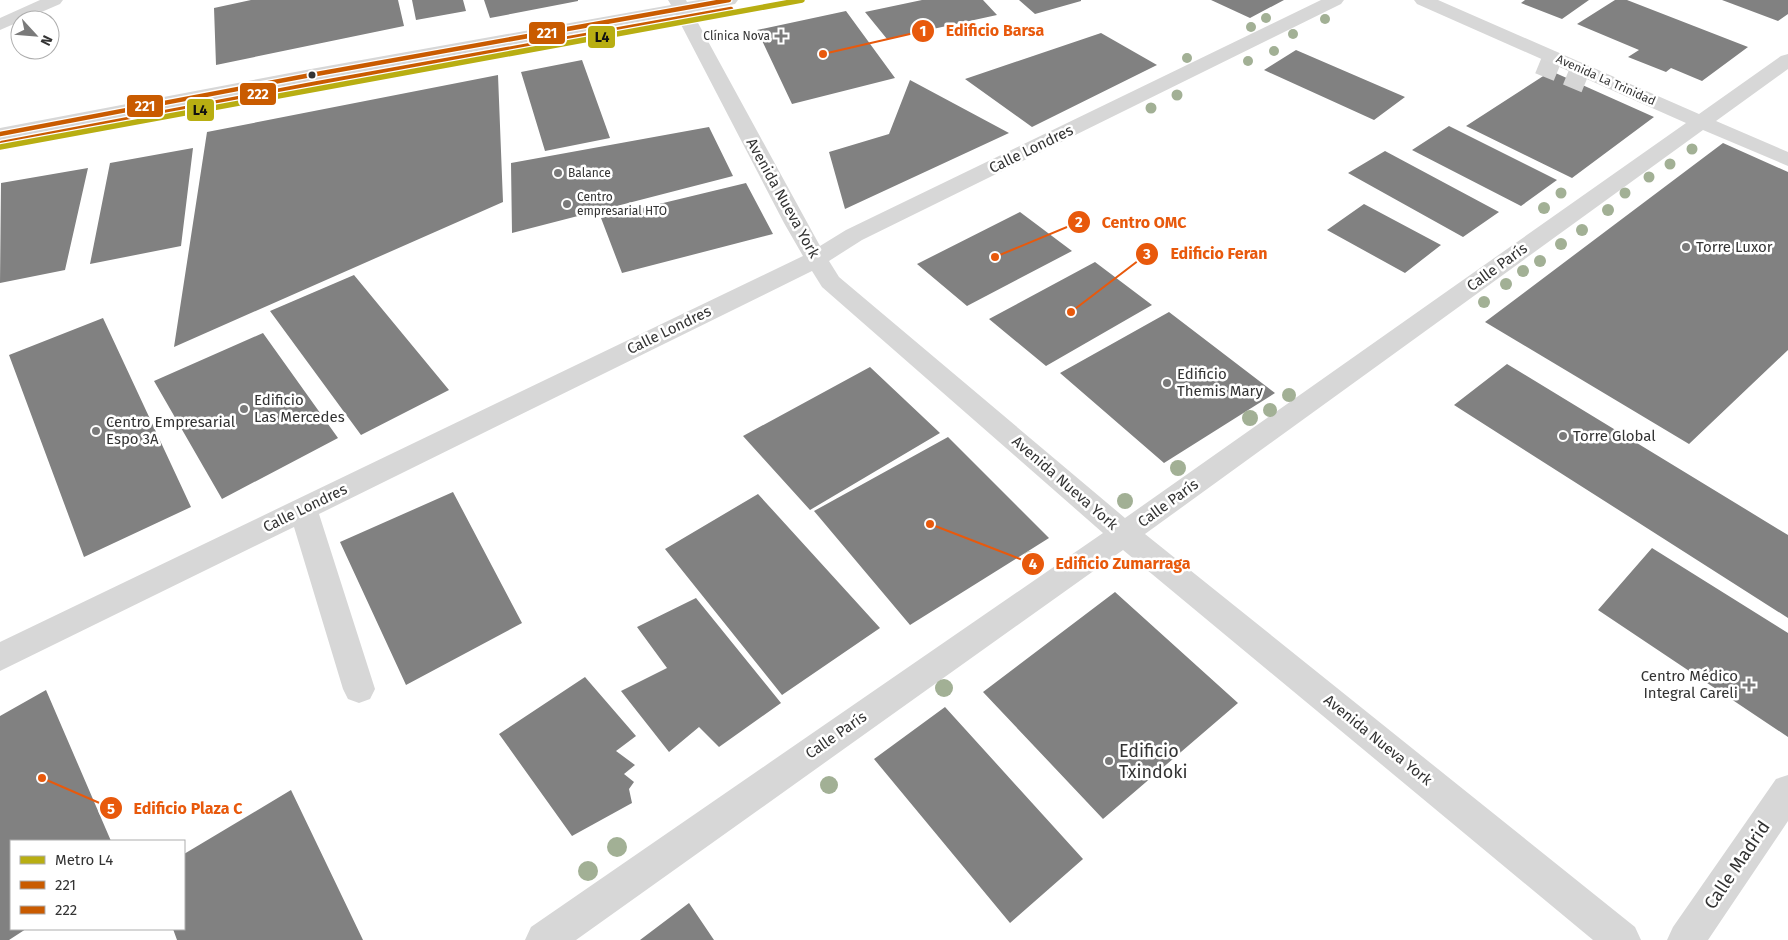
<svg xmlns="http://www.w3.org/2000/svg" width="1788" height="940" font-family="'Fira Sans',sans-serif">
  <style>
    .building { fill: #818181 }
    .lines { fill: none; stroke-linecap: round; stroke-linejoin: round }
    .minor-tunnel { stroke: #d6d6d6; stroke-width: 20; stroke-dasharray: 20 10; stroke-linecap: butt }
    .minor { fill: #d7d7d7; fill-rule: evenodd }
    .bus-1-casing { stroke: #fff; stroke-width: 7 }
    .bus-2-casing { stroke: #fff; stroke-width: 7 }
    .bus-1 { stroke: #c95b00; stroke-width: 4.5 }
    .bus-2 { stroke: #c95b00; stroke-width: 4.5 }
    .metro-1-casing { stroke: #fff; stroke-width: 8 }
    .metro-1 { stroke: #b8ae12; stroke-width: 5.5 }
    .tree { fill: #a2b095 }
    .poi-dot { fill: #7a7a7a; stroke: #fff; stroke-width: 2 }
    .bus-dot { fill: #333; stroke: #fff; stroke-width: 2 }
    .labels { text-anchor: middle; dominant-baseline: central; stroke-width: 5; stroke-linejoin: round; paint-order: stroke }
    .far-poi-label { font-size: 12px; fill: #333; stroke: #fff; text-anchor: start }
    .far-street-label { font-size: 12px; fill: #333; stroke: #fff }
    .street-label { font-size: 15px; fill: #333; stroke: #fff }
    .poi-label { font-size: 15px; fill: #333; stroke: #fff; text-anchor: start }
    .near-poi-label { font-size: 18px; fill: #333; stroke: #fff; text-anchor: start }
    .near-street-label { font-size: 18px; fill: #333; stroke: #fff }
    .leader { fill: none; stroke: #e8590c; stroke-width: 2 }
    .callout-dot { fill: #e8590c; stroke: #fff; stroke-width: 2 }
    .mark-label { font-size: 15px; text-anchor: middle; font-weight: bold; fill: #fff }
    .callout-label { font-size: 16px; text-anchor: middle; font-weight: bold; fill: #e8590c; stroke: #fff; stroke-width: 5; stroke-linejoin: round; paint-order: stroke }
    .line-badge { stroke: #fff; stroke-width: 2 }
    .badge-label { font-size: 14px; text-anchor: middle; font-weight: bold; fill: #fff }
    .pale-badge-label { font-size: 14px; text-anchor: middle; font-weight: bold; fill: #111 }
  </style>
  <rect width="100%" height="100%" fill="#fff"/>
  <path class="building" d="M251,0H398L404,26L216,65L214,8Z
    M412,0H463L466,11L416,20Z
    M484,0H578V1L490,18Z
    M922,0H983L997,15L887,39L865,12Z
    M1019,0H1081V1L1035,14Z
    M1211,0H1284L1250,18Z
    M1525,0H1589L1562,19L1521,3Z
    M1615,0H1627L1748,47L1702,81L1671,68L1666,72L1628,57L1639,50L1577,24Z
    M1722,0H1788V14L1778,21Z
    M846,11L895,78L792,104L757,30Z
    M1101,33L1157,65L1032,127L965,79Z
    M1296,50L1405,97L1374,120L1264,70Z
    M582,60L610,138L545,151L521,72Z
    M1551,71L1654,117L1572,178L1466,126Z
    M498,75L503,202L174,347L207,132Z
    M910,80L1009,133L845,209L829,152L889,134Z
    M1449,126L1557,180L1521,206L1412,150Z
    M709,127L733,176L512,233L511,163Z
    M1723,143L1788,172V350L1689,444L1485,322Z
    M193,148L181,246L90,264L110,163Z
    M1385,151L1499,212L1463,237L1348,173Z
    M88,168L65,270L0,283L1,183Z
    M746,183L773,234L622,273L601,218Z
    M1364,204L1441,245L1405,273L1327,230Z
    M1020,212L1072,251L967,306L917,264Z
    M1095,262L1152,305L1046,366L989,319Z
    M354,275L449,390L361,435L270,311Z
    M1169,312L1275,393L1164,463L1060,373Z
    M103,318L191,507L84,557L9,355Z
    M263,333L338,438L222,499L154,381Z
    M1507,364L1788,535V618L1454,405Z
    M870,367L940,433L810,510L743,436Z
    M948,437L1049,538L910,625L814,511Z
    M453,492L522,623L406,685L340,542Z
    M758,494L880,628L782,695L665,549Z
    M1652,548L1788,633V737L1598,610Z
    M1115,592L1238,703L1103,819L983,692Z
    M696,598L781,703L719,747L699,727L669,752L621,691L667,668L637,627Z
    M585,677L636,736L616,751L635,765L624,774L634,782L629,789L632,803L572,836L499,734Z
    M46,690L111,841H11V929H26L9,940H0V716Z
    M945,707L1083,859L1010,923L874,759Z
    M291,790L363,940H177L173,929H184V854Z
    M689,903L714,940H640Z"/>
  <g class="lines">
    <path class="minor-tunnel" d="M1539,64L1593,86"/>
    <path class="minor" d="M40,0H63L60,4L0,30V18Z
      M668,0H686L687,2L699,0H738L735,4L692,12L820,246L846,230L1321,0H1344L1341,4L862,240L829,261L839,277L1125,518L1686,123L1417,4L1414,0H1438L1699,114L1781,56L1788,54V69L1716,121L1788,152V166L1703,130L1145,534L1635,927L1641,940H1593L1123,550L576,940H525L531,927L1103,533L822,287L812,271L319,514L375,689L370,699L359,703L348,699L343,689L294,527L0,671V642L803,256L784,223L676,15L311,81L0,140V128L311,69L671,5Z
      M1788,775V821L1708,940H1667L1673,927L1776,779Z"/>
    <defs>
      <path id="bus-1" d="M0,134L311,75L729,0"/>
      <path id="bus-2" d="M2,143L313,84L731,9"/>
    </defs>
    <use href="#bus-1" class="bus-1-casing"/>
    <use href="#bus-2" class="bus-2-casing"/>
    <use href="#bus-1" class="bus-1"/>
    <use href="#bus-2" class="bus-2"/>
    <defs>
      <path id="metro-1" d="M0,147L802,0"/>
    </defs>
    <use href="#metro-1" class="metro-1-casing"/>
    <use href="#metro-1" class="metro-1"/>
  </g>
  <g class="tree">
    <circle cx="1266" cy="18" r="5"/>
    <circle cx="1325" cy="19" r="5"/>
    <circle cx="1251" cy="27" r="5"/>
    <circle cx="1293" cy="34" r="5"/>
    <circle cx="1274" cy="51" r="5"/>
    <circle cx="1187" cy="58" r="5"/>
    <circle cx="1248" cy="61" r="5"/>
    <circle cx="1177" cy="95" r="5.5"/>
    <circle cx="1151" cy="108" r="5.5"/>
    <circle cx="1692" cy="149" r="5.5"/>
    <circle cx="1670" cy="164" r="5.5"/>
    <circle cx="1649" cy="177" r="5.5"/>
    <circle cx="1561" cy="193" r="5.5"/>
    <circle cx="1625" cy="193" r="5.5"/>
    <circle cx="1544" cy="208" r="6"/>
    <circle cx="1608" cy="210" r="6"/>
    <circle cx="1582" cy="230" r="6"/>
    <circle cx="1561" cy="244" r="6"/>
    <circle cx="1540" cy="261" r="6"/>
    <circle cx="1523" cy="271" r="6"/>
    <circle cx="1506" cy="284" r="6"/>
    <circle cx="1484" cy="302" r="6"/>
    <circle cx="1289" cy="395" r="7"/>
    <circle cx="1270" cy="410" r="7"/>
    <circle cx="1250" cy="418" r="8"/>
    <circle cx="1178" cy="468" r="8"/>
    <circle cx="1125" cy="501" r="8"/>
    <circle cx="1031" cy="559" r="8"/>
    <circle cx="944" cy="688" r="9"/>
    <circle cx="829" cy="785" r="9"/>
    <circle cx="617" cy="847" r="10"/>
    <circle cx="588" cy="871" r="10"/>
  </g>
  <g class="poi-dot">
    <path d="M778.5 28.5h5v5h5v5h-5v5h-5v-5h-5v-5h5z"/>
    <circle cx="558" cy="173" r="5"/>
    <circle cx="567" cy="204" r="5"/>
    <circle cx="1686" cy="247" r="5"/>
    <circle cx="1167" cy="383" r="5"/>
    <circle cx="244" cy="409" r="5"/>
    <circle cx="96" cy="431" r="5"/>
    <circle cx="1563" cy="436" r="5"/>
    <path d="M1746.5 677.5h5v5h5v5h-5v5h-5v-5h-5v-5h5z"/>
    <circle cx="1109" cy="761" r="5"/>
  </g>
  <circle class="bus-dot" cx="312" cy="75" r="4.5"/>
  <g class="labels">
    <g class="far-poi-label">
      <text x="770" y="36" text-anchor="end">Clínica Nova</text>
      <text x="568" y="173">Balance</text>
      <text x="577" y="197">Centro<tspan x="577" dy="14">empresarial HTO</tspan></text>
    </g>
    <g class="far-street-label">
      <text transform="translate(1606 80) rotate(24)">Avenida La Trinidad</text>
    </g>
    <g class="street-label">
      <text transform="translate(1031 149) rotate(-26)">Calle Londres</text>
      <text transform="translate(783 198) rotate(61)">Avenida Nueva York</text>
      <text transform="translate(1497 267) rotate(-36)">Calle París</text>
      <text transform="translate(669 330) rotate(-26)">Calle Londres</text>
      <text transform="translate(1065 483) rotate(41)">Avenida Nueva York</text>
      <text transform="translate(1168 503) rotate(-36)">Calle París</text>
      <text transform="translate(305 508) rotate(-26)">Calle Londres</text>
      <text transform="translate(836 735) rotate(-35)">Calle París</text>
      <text transform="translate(1378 740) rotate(39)">Avenida Nueva York</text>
    </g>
    <g class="poi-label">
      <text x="1696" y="247">Torre Luxor</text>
      <text x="1177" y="374">Edificio<tspan x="1177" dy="17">Themis Mary</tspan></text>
      <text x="254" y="400">Edificio<tspan x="254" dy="17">Las Mercedes</tspan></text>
      <text x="106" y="422">Centro Empresarial<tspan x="106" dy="17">Espo 3A</tspan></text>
      <text x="1573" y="436">Torre Global</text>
      <text x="1738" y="676" text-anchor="end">Centro Médico<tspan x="1738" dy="17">Integral Careli</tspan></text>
    </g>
    <g class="near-poi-label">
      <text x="1119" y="751">Edificio<tspan x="1119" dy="21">Txindoki</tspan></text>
    </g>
    <g class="near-street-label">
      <text transform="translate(1737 865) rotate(-56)">Calle Madrid</text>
    </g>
  </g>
  <path class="leader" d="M823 54L923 31M995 257L1079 222M1071 312L1147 254M930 524L1033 564M42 778L111 808"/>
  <g class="callout-dot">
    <circle cx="823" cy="54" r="5"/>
    <circle cx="995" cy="257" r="5"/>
    <circle cx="1071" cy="312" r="5"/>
    <circle cx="930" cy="524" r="5"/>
    <circle cx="42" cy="778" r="5"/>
    <circle cx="923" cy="31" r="12"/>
    <circle cx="1079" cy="222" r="12"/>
    <circle cx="1147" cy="254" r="12"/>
    <circle cx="1033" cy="564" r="12"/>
    <circle cx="111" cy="808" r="12"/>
  </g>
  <g class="mark-label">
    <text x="923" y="36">1</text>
    <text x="1079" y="227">2</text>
    <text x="1147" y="259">3</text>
    <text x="1033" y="569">4</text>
    <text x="111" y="814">5</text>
  </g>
  <g class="callout-label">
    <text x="995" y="36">Edificio Barsa</text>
    <text x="1144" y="228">Centro OMC</text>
    <text x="1219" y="259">Edificio Feran</text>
    <text x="1123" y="569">Edificio Zumarraga</text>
    <text x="188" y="814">Edificio Plaza C</text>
  </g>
  <g class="line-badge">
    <rect x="528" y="21" width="38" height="24" rx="5" fill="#c95b00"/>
    <rect x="587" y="25" width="29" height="24" rx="5" fill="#b8ae12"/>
    <rect x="239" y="82" width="38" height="24" rx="5" fill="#c95b00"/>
    <rect x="126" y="94" width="38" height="24" rx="5" fill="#c95b00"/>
    <rect x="186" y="98" width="29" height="24" rx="5" fill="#b8ae12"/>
  </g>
  <g class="badge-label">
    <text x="547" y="38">221</text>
    <text x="258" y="99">222</text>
    <text x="145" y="111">221</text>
  </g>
  <g class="pale-badge-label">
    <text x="602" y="42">L4</text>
    <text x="200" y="115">L4</text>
  </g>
  <rect x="10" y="840" width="175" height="90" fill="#ffffff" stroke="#adadad"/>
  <rect x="20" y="856" width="25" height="8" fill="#b8ae12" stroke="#adadad"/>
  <text x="55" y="865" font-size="15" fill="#333333">Metro L4</text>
  <rect x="20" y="881" width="25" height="8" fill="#c95b00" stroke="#adadad"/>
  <text x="55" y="890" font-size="15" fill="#333333">221</text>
  <rect x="20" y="906" width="25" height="8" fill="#c95b00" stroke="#adadad"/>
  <text x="55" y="915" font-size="15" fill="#333333">222</text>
  <g transform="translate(35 35) rotate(116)"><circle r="24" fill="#ffffff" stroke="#adadad"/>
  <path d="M0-4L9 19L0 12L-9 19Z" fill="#7a7a7a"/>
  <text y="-8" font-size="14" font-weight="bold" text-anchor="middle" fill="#333333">N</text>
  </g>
</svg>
